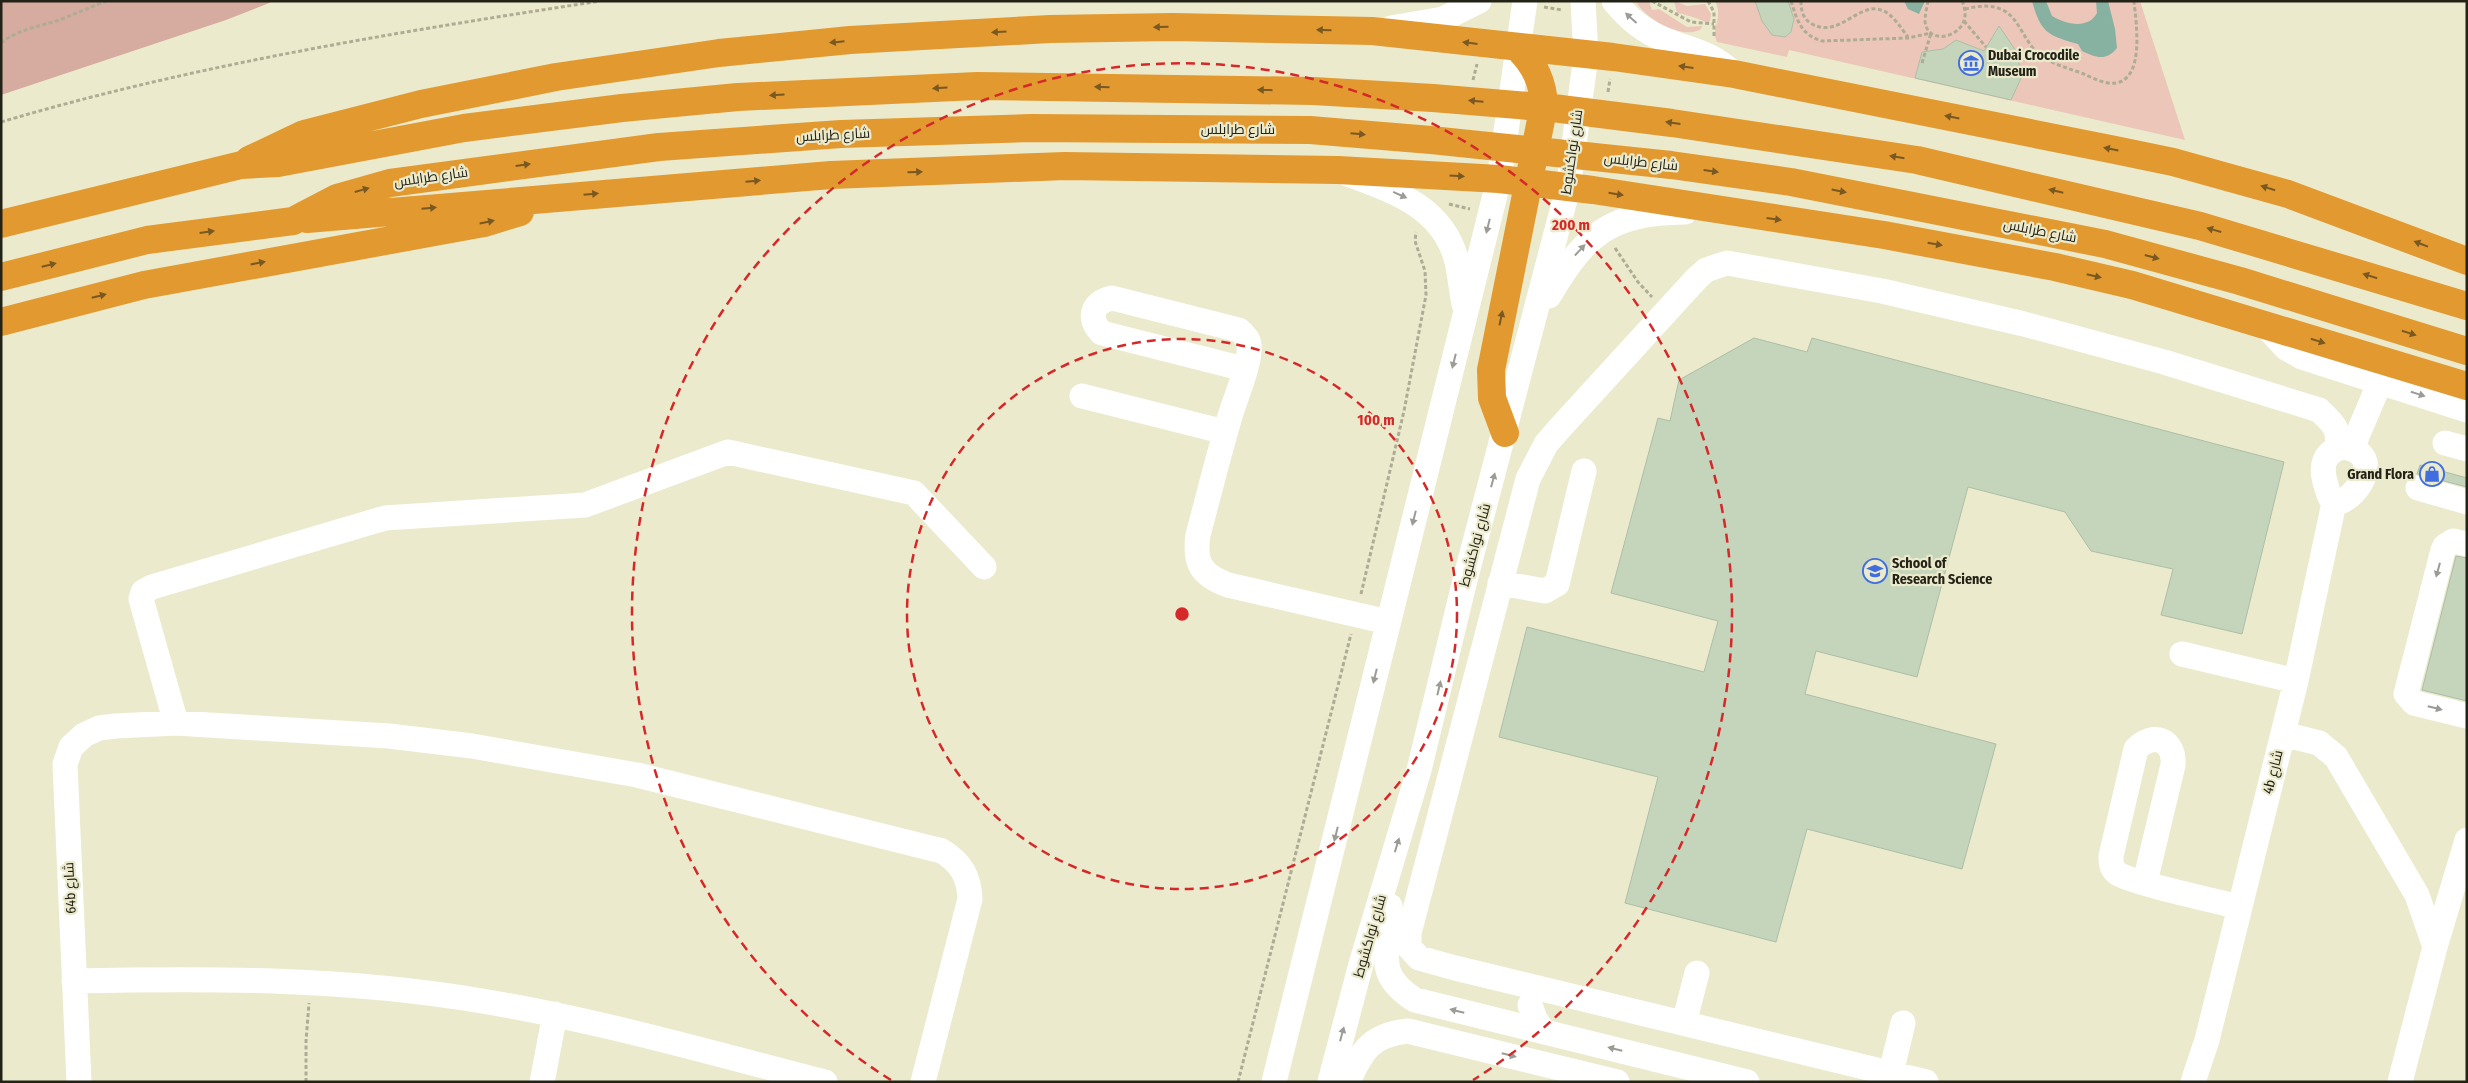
<svg xmlns="http://www.w3.org/2000/svg" width="2468" height="1083" font-family="'Fira Sans Condensed',Cairo,sans-serif">
  <style>
    .green { fill: #edc6ba }
    .forest { fill: #d5ac9f }
    .water { fill: #87b1a0 }
    .building { fill: #c4d5bc; stroke: #adbea6 }
    .lines { fill: none; stroke-linecap: round; stroke-linejoin: round }
    .path { stroke: #aeac94; stroke-width: 3; stroke-dasharray: 4 2.5; stroke-linecap: butt }
    .minor { stroke: #fff; stroke-width: 25 }
    .highway { stroke: #e29930; stroke-width: 28 }
    .oneway { fill: #9c9c97 }
    .oneway2 { fill: #795822 }
    .ring { fill: none; stroke: #d62828; stroke-width: 2.5; stroke-dasharray: 9 6 }
    .labels { text-anchor: middle; dominant-baseline: central; stroke-width: 4.5; stroke-linejoin: round; paint-order: stroke }
    .poi-label { font-size: 14px; font-weight: bold; fill: #232217; stroke: #eceacc; text-anchor: start }
    .street-label { font-size: 14px; fill: #232217; stroke: #eceacc }
    .centre { fill: #d62828; stroke: #eceacc; stroke-width: 2.5 }
    .ring-label { font-size: 15px; text-anchor: middle; font-weight: bold; fill: #d62828; stroke: #eceacc; stroke-width: 4.5; stroke-linejoin: round; paint-order: stroke }
  </style>
  <rect width="100%" height="100%" fill="#eceacc"/>
  <path class="green" d="M1636,1H1649L1652,10L1659,9L1687,27L1702,26L1701,29C1684,41 1643,18 1636,1Z
    M1674,1L1687,6L1705,4L1711,14L1710,21L1707,23C1703,20 1684,14 1677,13Z
    M1715,1H2140L2185,140L1789,50L1787,57L1717,42C1710,29 1724,18 1715,1Z"/>
  <path class="forest" d="M1,1H274L226,20L1,95Z"/>
  <path class="water" d="M1904,1H1925L1919,14L1908,9Z
    M2032,1H2046L2052,16C2065,24 2088,30 2097,13L2096,1H2108L2115,29L2117,48C2106,62 2095,57 2082,51L2078,44C2047,35 2041,33 2032,1Z"/>
  <path class="building" d="M1755,1H1788L1794,19L1791,32L1785,37L1772,35L1762,21Z
    M1999,26L2016,51L2022,76L2011,100L1915,78L1922,52L1943,49L1956,40L1984,51Z
    M1754,338L1807,352L1812,338L2284,462L2242,634L2161,615L2173,569L2091,551L2065,512L1968,487L1917,677L1816,651L1805,694L1996,744L1962,869L1807,829L1776,942L1625,903L1658,777L1499,737L1527,627L1704,672L1718,621L1611,593L1658,418L1670,421L1679,380Z
    M2420,465L2467,478V487L2417,474Z
    M2456,556L2467,558V701L2422,690Z"/>
  <g class="lines">
    <path class="path" d="M1652,1L1691,22L1714,24
      M1708,1L1714,12V37
      M1791,1C1797,20 1801,35 1822,41L1908,38L1931,33
      M1801,1C1801,11 1803,19 1812,24C1839,39 1858,2 1881,10C1892,13 1901,28 1908,37
      M1928,1C1927,7 1925,14 1925,21C1927,50 1978,35 1962,1
      M1544,7L1562,10
      M1965,9C1978,6 1990,4 2003,10C2020,19 2024,42 2039,54C2051,64 2068,68 2084,74C2093,78 2106,85 2116,83C2145,78 2136,23 2134,1
      M1964,21L1986,47
      M1,43C18,29 39,27 59,20C75,14 90,7 107,1
      M1922,63L1931,33
      M1473,80L1477,64
      M1608,92L1610,79
      M1,122C197,64 398,32 600,1
      M1449,204L1470,209
      M1615,248L1638,282L1652,297
      M1361,594L1404,411L1426,295L1425,271L1415,241L1416,232
      M306,1082V1041L309,1003
      M1238,1082L1351,634"/>
    <path class="minor" d="M1614,1C1627,17 1643,31 1663,39C1692,51 1709,51 1734,74
      M1391,28L1443,19L1479,1
      M1348,174C1393,191 1441,206 1456,258C1460,273 1461,289 1464,304
      M1549,296C1586,233 1610,213 1685,212
      M2265,325L2286,348L2302,357L2467,410
      M1244,369L1102,333C1087,319 1092,302 1112,298L1239,330C1244,335 1249,339 1249,346C1251,361 1236,397 1231,413C1219,453 1209,494 1198,535C1194,563 1201,575 1228,585L1388,622
      M1082,396L1225,432
      M2445,443L2467,449
      M2344,447C2389,455 2353,504 2334,503C2329,498 2328,492 2326,485C2320,467 2323,451 2344,447Z
      M2352,448L2380,382
      M2418,488L2467,502
      M2467,544L2453,541L2445,546L2443,550L2406,694L2414,703L2467,716
      M1500,583L1545,591L1557,584L1584,471
      M2182,654L2296,681
      M176,723L141,599L143,592L152,587L385,518L585,505L728,452L914,493L984,567
      M2283,734L2319,743L2336,757L2417,895L2435,947
      M2145,882L2173,765C2175,740 2153,731 2136,749L2111,856C2111,863 2111,868 2117,873C2128,882 2220,902 2240,907
      M1390,906C1393,948 1369,971 1415,1000L1747,1082
      M74,981C211,978 347,978 482,1001C598,1020 711,1053 825,1082
      M1530,1005L1535,1019L1544,1032
      M1684,1023L1697,973
      M1891,1073L1903,1023
      M79,1082L65,764L71,747L84,735L99,728L116,726L176,723L389,736L472,746L637,775L942,851C961,863 969,876 970,899L923,1082
      M542,1082L555,1014
      M1274,1082L1499,179L1525,1
      M1330,1082L1361,964L1419,770L1465,580L1568,188L1586,56L1583,1
      M1348,1082C1362,1050 1371,1035 1408,1031L1617,1082
      M1926,1082L1455,968L1419,958L1409,947V933L1528,479L1546,444L1559,429L1697,278L1706,270L1727,263L1882,291L2024,324L2164,362L2319,410C2333,423 2340,429 2337,448
      M2193,1082L2207,1040L2296,681L2334,503
      M2400,1082L2435,947L2467,840"/>
    <path class="highway" d="M249,160L304,134L421,104L556,77L719,53L850,40L1050,29L1173,27L1372,31L1613,57L1734,74L2115,150L2173,162L2288,194L2467,261
      M307,219L831,175L1065,166L1338,170L1499,179L1593,190L1884,235L2055,267L2132,285L2467,386
      M1,224L241,165L278,163L464,128L622,108L738,97L977,86L1313,91L1433,98L1553,108L1672,123L1917,160L2200,226L2467,306
      M1,277L147,240L293,221L337,198L390,183L659,147L841,134L1031,128L1310,130L1431,140L1671,165L1791,182L2105,244L2240,281L2467,351
      M1,322L144,285L484,223L520,212
      M1505,433L1492,398L1491,370L1544,105C1543,82 1535,65 1519,49"/>
  </g>
  <defs><path id="oneway-solid" d="M-6-.8H1V-3.2L6.5 0L1 3.2V.8H-6Z" transform="scale(1.25)"/></defs>
  <g class="oneway">
    <use href="#oneway-solid" transform="translate(1631 18) rotate(-138)"/>
    <use href="#oneway-solid" transform="translate(1400 195) rotate(24)"/>
    <use href="#oneway-solid" transform="translate(1488 226) rotate(104)"/>
    <use href="#oneway-solid" transform="translate(1580 250) rotate(-47)"/>
    <use href="#oneway-solid" transform="translate(1454 361) rotate(104)"/>
    <use href="#oneway-solid" transform="translate(2418 394) rotate(18)"/>
    <use href="#oneway-solid" transform="translate(1493 480) rotate(-75)"/>
    <use href="#oneway-solid" transform="translate(1414 518) rotate(104)"/>
    <use href="#oneway-solid" transform="translate(2438 570) rotate(105)"/>
    <use href="#oneway-solid" transform="translate(1375 676) rotate(104)"/>
    <use href="#oneway-solid" transform="translate(1439 688) rotate(-77)"/>
    <use href="#oneway-solid" transform="translate(2435 708) rotate(14)"/>
    <use href="#oneway-solid" transform="translate(1336 834) rotate(104)"/>
    <use href="#oneway-solid" transform="translate(1397 845) rotate(-73)"/>
    <use href="#oneway-solid" transform="translate(1457 1011) rotate(-166)"/>
    <use href="#oneway-solid" transform="translate(1342 1034) rotate(-75)"/>
    <use href="#oneway-solid" transform="translate(1615 1049) rotate(-166)"/>
    <use href="#oneway-solid" transform="translate(1509 1055) rotate(14)"/>
  </g>
  <g class="oneway2">
    <use href="#oneway-solid" transform="translate(1161 27) rotate(179)"/>
    <use href="#oneway-solid" transform="translate(1324 30) rotate(-179)"/>
    <use href="#oneway-solid" transform="translate(999 32) rotate(177)"/>
    <use href="#oneway-solid" transform="translate(837 42) rotate(174)"/>
    <use href="#oneway-solid" transform="translate(1470 43) rotate(-173)"/>
    <use href="#oneway-solid" transform="translate(1686 67) rotate(-172)"/>
    <use href="#oneway-solid" transform="translate(1102 87) rotate(-179)"/>
    <use href="#oneway-solid" transform="translate(940 88) rotate(177)"/>
    <use href="#oneway-solid" transform="translate(1265 90) rotate(-179)"/>
    <use href="#oneway-solid" transform="translate(777 95) rotate(177)"/>
    <use href="#oneway-solid" transform="translate(1476 101) rotate(-175)"/>
    <use href="#oneway-solid" transform="translate(1952 117) rotate(-169)"/>
    <use href="#oneway-solid" transform="translate(1673 123) rotate(-172)"/>
    <use href="#oneway-solid" transform="translate(1358 134) rotate(5)"/>
    <use href="#oneway-solid" transform="translate(2111 149) rotate(-169)"/>
    <use href="#oneway-solid" transform="translate(1897 157) rotate(-171)"/>
    <use href="#oneway-solid" transform="translate(523 165) rotate(-8)"/>
    <use href="#oneway-solid" transform="translate(1711 171) rotate(8)"/>
    <use href="#oneway-solid" transform="translate(915 172) rotate(-2)"/>
    <use href="#oneway-solid" transform="translate(1457 176) rotate(3)"/>
    <use href="#oneway-solid" transform="translate(753 181) rotate(-5)"/>
    <use href="#oneway-solid" transform="translate(2268 188) rotate(-163)"/>
    <use href="#oneway-solid" transform="translate(362 190) rotate(-16)"/>
    <use href="#oneway-solid" transform="translate(1839 191) rotate(11)"/>
    <use href="#oneway-solid" transform="translate(2056 191) rotate(-167)"/>
    <use href="#oneway-solid" transform="translate(591 194) rotate(-5)"/>
    <use href="#oneway-solid" transform="translate(1616 194) rotate(9)"/>
    <use href="#oneway-solid" transform="translate(429 208) rotate(-5)"/>
    <use href="#oneway-solid" transform="translate(1774 219) rotate(8)"/>
    <use href="#oneway-solid" transform="translate(487 222) rotate(-12)"/>
    <use href="#oneway-solid" transform="translate(2214 230) rotate(-164)"/>
    <use href="#oneway-solid" transform="translate(207 232) rotate(-8)"/>
    <use href="#oneway-solid" transform="translate(1935 244) rotate(10)"/>
    <use href="#oneway-solid" transform="translate(2421 244) rotate(-159)"/>
    <use href="#oneway-solid" transform="translate(2152 257) rotate(15)"/>
    <use href="#oneway-solid" transform="translate(258 263) rotate(-11)"/>
    <use href="#oneway-solid" transform="translate(49 265) rotate(-14)"/>
    <use href="#oneway-solid" transform="translate(2094 276) rotate(13)"/>
    <use href="#oneway-solid" transform="translate(2370 276) rotate(-163)"/>
    <use href="#oneway-solid" transform="translate(99 296) rotate(-14)"/>
    <use href="#oneway-solid" transform="translate(1501 318) rotate(-78)"/>
    <use href="#oneway-solid" transform="translate(2409 333) rotate(17)"/>
    <use href="#oneway-solid" transform="translate(2318 341) rotate(17)"/>
  </g>
  <g class="ring">
    <circle cx="1182" cy="614" r="275"/>
    <path d="M891 1080A550 550 0 1 1 1473 1080"/>
  </g>
  <defs>
    <symbol id="museum-ring" viewBox="-11 -11 22 22"><circle r="9.5" fill="#eceacc" stroke="#416edf" stroke-width="1.5"/><path d="M0-6L6-3V-2H-6V-3ZM-5-1h2V3h-2ZM-1-1h2V3h-2ZM3-1h2V3H3ZM-6 4H6V6H-6Z" fill="#416edf"/></symbol>
    <symbol id="shop-ring" viewBox="-11 -11 22 22"><circle r="9.5" fill="#eceacc" stroke="#416edf" stroke-width="1.5"/><path d="M-5-2.5h2.3a2.7 3.5 0 0 1 5.4 0H5L5.5 6h-11ZM-1.5-2.5h3a1.5 2.3 0 0 0-3 0Z" fill="#416edf"/></symbol>
    <symbol id="school-ring" viewBox="-11 -11 22 22"><circle r="9.5" fill="#eceacc" stroke="#416edf" stroke-width="1.5"/><path d="M0-5L7-2L0 1L-7-2ZM-4 1L0 2.5L4 1V4Q0 6-4 4Z" fill="#416edf"/></symbol>
  </defs>
  <g fill-rule="evenodd">
    <use href="#museum-ring" x="1957" y="49" width="28" height="28"/>
    <use href="#shop-ring" x="2418" y="460" width="28" height="28"/>
    <use href="#school-ring" x="1861" y="557" width="28" height="28"/>
  </g>
  <g class="labels">
    <g class="poi-label">
      <text x="1988" y="55">Dubai Crocodile<tspan x="1988" dy="16">Museum</tspan></text>
      <text x="2414" y="474" text-anchor="end">Grand Flora</text>
      <text x="1892" y="563">School of<tspan x="1892" dy="16">Research Science</tspan></text>
    </g>
    <g class="street-label">
      <text x="1238" y="129">شارع طرابلس</text>
      <text transform="translate(833 135) rotate(-3)">شارع طرابلس</text>
      <text transform="translate(1572 152) rotate(-82)">شارع نواكشوط</text>
      <text transform="translate(1641 162) rotate(6)">شارع طرابلس</text>
      <text transform="translate(431 177) rotate(-8)">شارع طرابلس</text>
      <text transform="translate(2040 231) rotate(11)">شارع طرابلس</text>
      <text transform="translate(1475 545) rotate(-75)">شارع نواكشوط</text>
      <text transform="translate(2273 772) rotate(-76)">4b شارع</text>
      <text transform="translate(70 888) rotate(-93)">64b شارع</text>
      <text transform="translate(1370 936) rotate(-74)">شارع نواكشوط</text>
    </g>
  </g>
  <circle cx="1182" cy="614" r="8" class="centre"/>
  <g class="ring-label">
    <text x="1571" y="230">200 m</text>
    <text x="1376" y="425">100 m</text>
  </g>
  <rect width="2468" height="1083" fill="none" stroke="#232217" stroke-width="5"/>
</svg>
